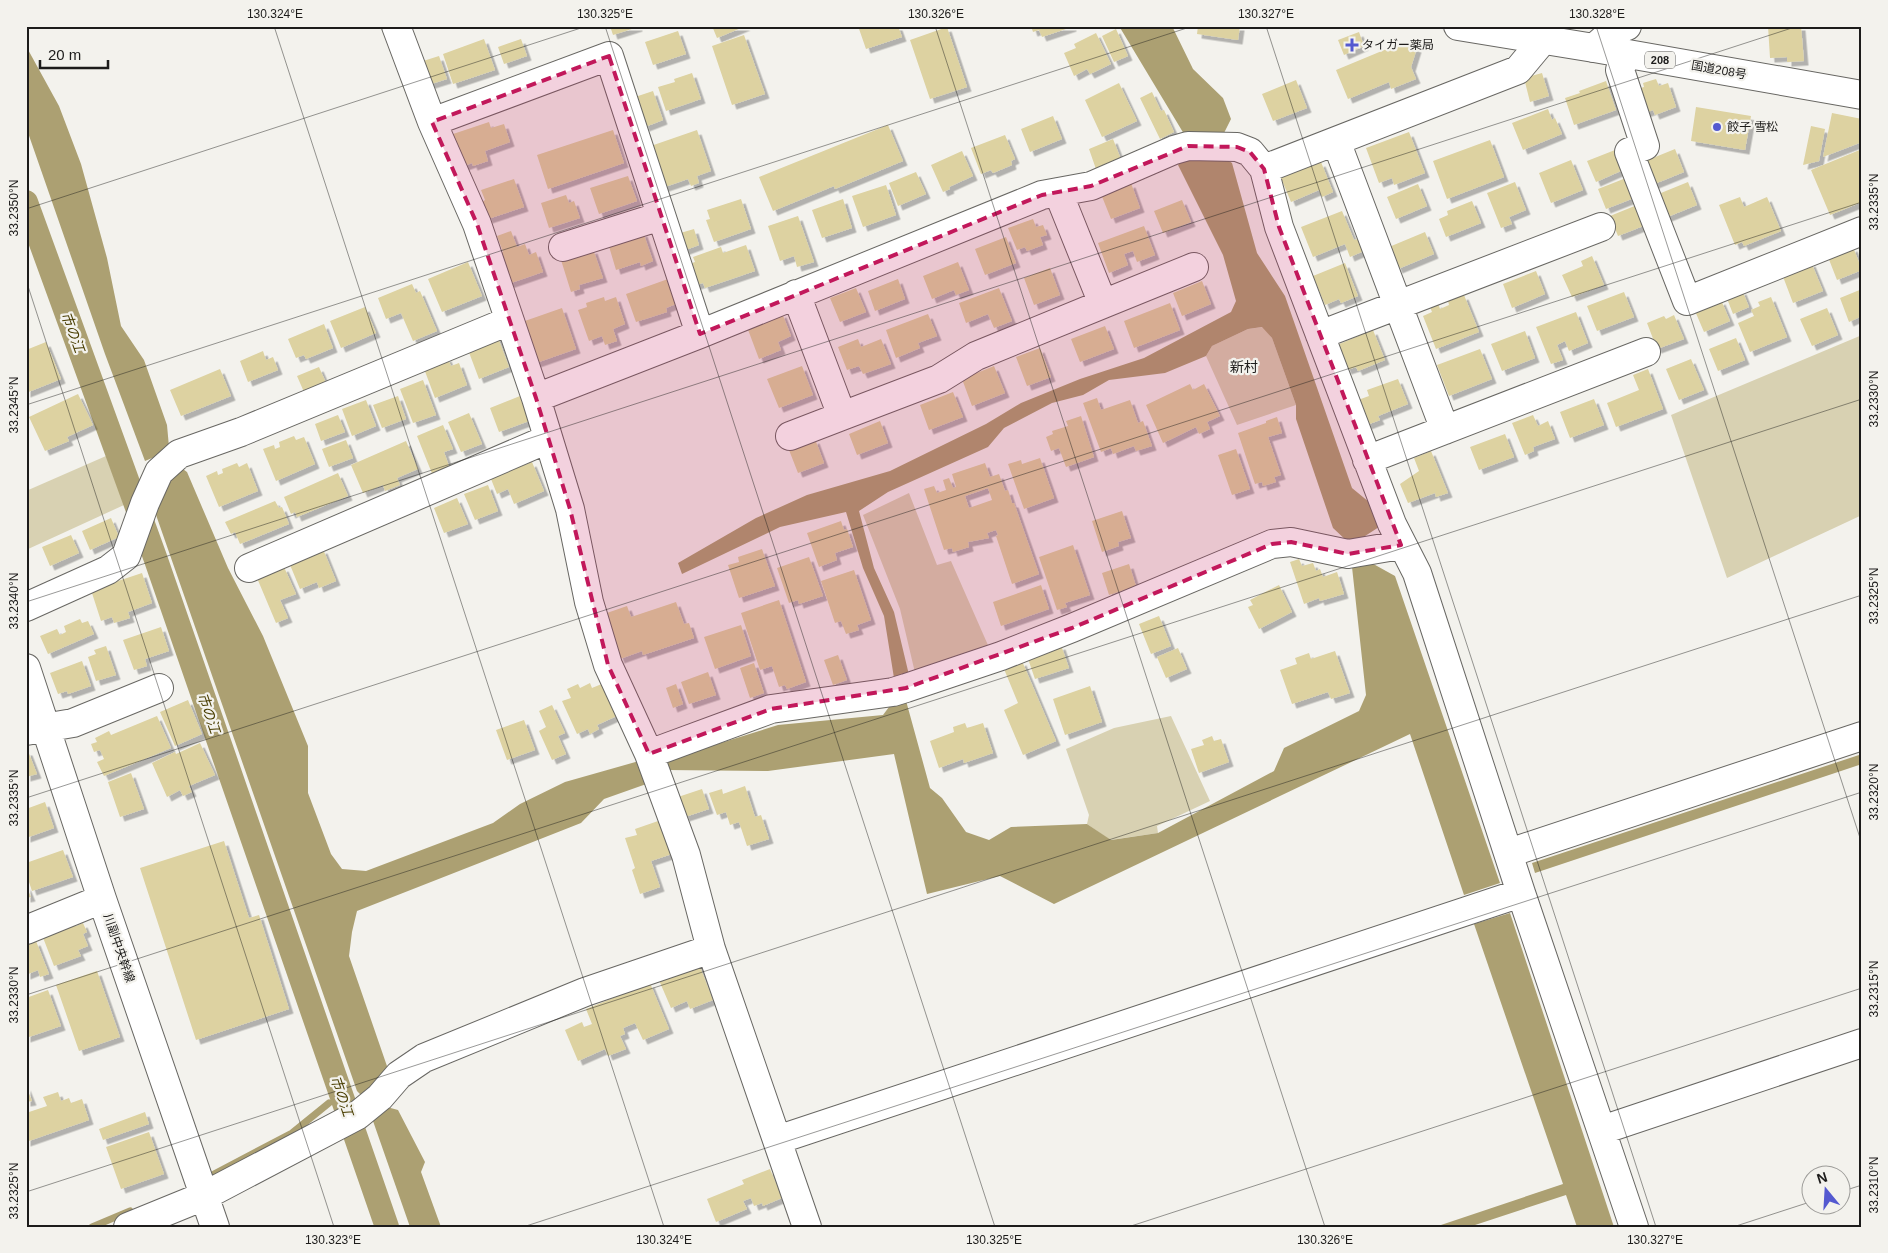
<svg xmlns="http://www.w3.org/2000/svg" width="1888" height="1253" font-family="Arial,'Noto Sans JP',sans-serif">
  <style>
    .green { fill: #d8d1b2 }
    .water { fill: #aca072 }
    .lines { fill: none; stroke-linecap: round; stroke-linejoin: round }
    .stream { stroke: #aca072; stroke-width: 7 }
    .canal { stroke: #aca072; stroke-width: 24 }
    .building { fill: #ddd2a1; fill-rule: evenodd; filter: url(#shadow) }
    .minor-casing { stroke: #686763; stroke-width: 30 }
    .highway-casing { stroke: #686763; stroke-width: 30 }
    .minor { stroke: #fff; stroke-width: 28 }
    .highway { stroke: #fff; stroke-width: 28 }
    .marked { fill: #c2185b; fill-opacity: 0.2; stroke: #c2185b; stroke-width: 4; stroke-dasharray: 10 6; stroke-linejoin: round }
    .ticks { fill: none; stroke: #1d1c1b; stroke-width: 1; stroke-opacity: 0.45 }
    .poi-dot { fill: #5459d0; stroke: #f3f2ed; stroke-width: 2 }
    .labels { text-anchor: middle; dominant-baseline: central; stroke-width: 4.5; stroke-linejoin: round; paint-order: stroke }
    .shield { fill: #f3f2ed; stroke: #5d5c5a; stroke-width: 1 }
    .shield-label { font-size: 11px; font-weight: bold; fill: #1d1c1b }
    .poi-label { font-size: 12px; fill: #1d1c1b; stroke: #f3f2ed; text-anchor: start }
    .street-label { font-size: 12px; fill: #1d1c1b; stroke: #f3f2ed }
    .water-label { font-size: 14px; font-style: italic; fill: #493d00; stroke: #f3f2ed }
    .neighbourhood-label { font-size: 14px; fill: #1d1c1b; stroke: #f3f2ed }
    .neatline { fill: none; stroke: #1d1c1b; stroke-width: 2 }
    .ticks-label { font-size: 12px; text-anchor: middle; fill: #1d1c1b }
  </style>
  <defs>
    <filter id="shadow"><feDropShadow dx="4.5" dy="4.5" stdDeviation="0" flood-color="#0004"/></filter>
  </defs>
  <rect width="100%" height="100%" fill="#f3f2ed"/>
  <path class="green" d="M1263,327L1272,338L1296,405L1237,425L1206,356L1212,346L1248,329Z
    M1862,335V515L1727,578L1671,415Z
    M106,456L124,505L26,550V491Z
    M909,493L937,565L951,561L991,652L916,677L900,609L863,515Z
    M1171,716L1210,801L1157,826L1158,833L1110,840L1087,824L1089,815L1066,749L1114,728Z"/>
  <path class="water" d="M1119,26H1172L1193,69L1223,98L1231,119L1224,133L1223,157L1232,163L1257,253L1285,296L1352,488L1369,502L1379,527L1362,538L1368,561L1395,576L1500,883L1464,895L1410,734L1054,904L1000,876L927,894L894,754L768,771L666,770V760L778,725L883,715L895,699L905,697L930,788L942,798L966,832L989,840L1011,827L1087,824L1111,840L1158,833L1274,771L1284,748L1359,711L1366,695L1352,567L1348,542L1333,528L1296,419V405L1272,338L1262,327L1248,329L1212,346L1206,356L1165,373L1109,380L1083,395L1052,403L1004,428L988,447L888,492L859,511L874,568L894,612L909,675L894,678L884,616L863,568L846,512L780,527L682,574L678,563L756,518L807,495L890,471L986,424L1021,403L1080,379L1144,358L1231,312L1236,301L1223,255L1178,165L1184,156V134Z
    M26,46L59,106L81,164L107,258L121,326L144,360L167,425L169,447L157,456L145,461L105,354L26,127Z
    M180,467L187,472L228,568L263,636L308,746V793L331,854L342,869L366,871L493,823L520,804L565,782L639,761L652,782L604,799L581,823L357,911L352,932L349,956L388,1069L370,1092L362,1096L357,1091L155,512L167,476Z
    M1862,754V764L1535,873L1532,863Z
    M1510,913L1614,1227H1577L1566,1195L1469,1227H1435L1563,1184L1474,924Z
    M387,1107L398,1110L425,1162L421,1172L441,1227H410L373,1121L375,1116Z"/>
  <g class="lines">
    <path class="stream" d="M214,1174L292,1133L329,1103
      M92,1227L130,1211"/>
    <path class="canal" d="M26,202L155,557L387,1227"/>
  </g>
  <path class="building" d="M610,26H638V27L613,35Z
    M712,26H746L717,38Z
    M858,26H898L902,37L866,49Z
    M1031,26H1072V27L1042,37L1039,30L1033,32Z
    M1198,26H1240L1238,40L1197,34Z
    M1768,26H1801L1804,61L1787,62V57L1770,58Z
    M947,27L967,87L930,99L910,40Z
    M1116,29L1128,56L1114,62L1102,36Z
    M678,31L686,54L653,65L645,42Z
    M1359,32L1364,46L1344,55L1338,40Z
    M1096,33L1111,64L1090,74L1087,69L1074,76L1064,53L1076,48L1074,44Z
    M744,35L765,94L732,105L712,46Z
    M484,39L495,70L453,84L443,54Z
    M521,39L527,56L504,64L498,47Z
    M1401,43L1417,48L1411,67L1416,79L1391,89L1389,82L1348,99L1336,70Z
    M439,56L447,79L428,85L420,62Z
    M692,73L701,99L666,111L658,87L675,82L674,79Z
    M1542,73L1549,96L1530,102L1524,78Z
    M1656,79L1659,86L1668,83L1676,107L1655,115L1653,110L1642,114L1634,90L1644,87L1643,83Z
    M1296,80L1307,108L1273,121L1262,94Z
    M1606,81L1616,110L1574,125L1565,98L1580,93L1579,91Z
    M1119,83L1137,121L1102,137L1085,100Z
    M653,91L663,120L645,127L635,97Z
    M1152,92L1161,111L1164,110L1174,132L1160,139L1140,98Z
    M1696,107L1751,116L1745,150L1691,141Z
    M1548,109L1552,120L1555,118L1562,134L1523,150L1512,123Z
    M1832,113L1862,119V142L1823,157Z
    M1053,116L1062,139L1030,152L1021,129Z
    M489,122L491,128L504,124L510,142L485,151L488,161L473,166L472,163L464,166L453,134Z
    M888,125L903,161L835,189L834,186L773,211L759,177Z
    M1811,126L1825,129L1819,161L1803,165Z
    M613,130L624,163L548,189L537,155Z
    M697,130L711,171L697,176L699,183L691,186L688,179L659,189L645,148Z
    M1409,132L1425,173L1394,185L1392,178L1379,183L1366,148Z
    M1005,135L1015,159L1011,161L1012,165L993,173L991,170L981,174L971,148Z
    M1113,139L1122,162L1097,172L1089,149Z
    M1490,140L1504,177L1447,199L1433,161Z
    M1675,149L1684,172L1652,185L1643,162Z
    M1862,149V202L1830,215L1811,170Z
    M1615,150L1623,170L1596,182L1587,161Z
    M962,151L973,176L949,187L950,189L943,192L931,165Z
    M1571,160L1583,190L1551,203L1539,173Z
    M1321,162L1333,192L1322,197L1319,190L1291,202L1281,178Z
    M916,172L926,194L898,206L889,183Z
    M628,176L637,201L599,214L590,188Z
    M1626,178L1634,198L1606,209L1598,189Z
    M514,179L524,207L488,219L482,202L485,200L481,190Z
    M1515,182L1526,210L1509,217L1512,224L1501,228L1487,193Z
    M1688,182L1697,205L1665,218L1656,195Z
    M1131,183L1140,208L1111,219L1101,194Z
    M1418,184L1427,206L1396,219L1387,197Z
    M886,185L896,215L863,227L852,196Z
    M566,195L569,203L574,201L580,218L549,228L541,203Z
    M1740,197L1744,207L1767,197L1781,231L1744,246L1742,242L1735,245L1719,205Z
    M741,199L751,229L714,242L706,220L710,219L707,210Z
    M843,199L852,228L822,238L812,210Z
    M1182,200L1191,222L1163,233L1154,211Z
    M1472,201L1481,223L1446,237L1439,219L1448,215L1447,211Z
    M1637,205L1646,225L1618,236L1610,216Z
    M1342,211L1354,240L1358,239L1364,251L1350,257L1345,244L1313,257L1301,227Z
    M798,216L814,262L797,267L794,256L780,261L768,226Z
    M1033,219L1036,227L1043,225L1047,235L1040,237L1043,245L1027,251L1025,247L1017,250L1008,228Z
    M1144,226L1155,255L1137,262L1133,251L1124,254L1128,265L1109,273L1098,243Z
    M694,229L699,245L683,251L677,234Z
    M511,231L517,247L525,244L529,255L536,252L543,272L508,284L498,254L503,252L497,236Z
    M643,232L653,261L641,266L640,262L616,270L608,243Z
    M1425,232L1434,254L1398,269L1389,247Z
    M1006,237L1016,263L985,275L975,249Z
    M746,245L755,271L705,288L703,283L693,286L686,265L695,262L693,257L721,247L723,253Z
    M1853,247L1862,270L1837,280L1828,257Z
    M593,249L603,278L579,285L580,289L571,292L561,260Z
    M1592,256L1604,285L1572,297L1562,275L1583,266L1581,261Z
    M468,262L482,296L442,312L428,279Z
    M958,262L969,290L956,295L954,290L932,299L923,276Z
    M1811,262L1823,291L1793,303L1782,274Z
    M1345,263L1358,296L1341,303L1339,299L1325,305L1313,276Z
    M1050,268L1060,295L1034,305L1024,278Z
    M1536,271L1545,294L1512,308L1503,284Z
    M668,279L676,304L666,308L667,312L636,322L626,294Z
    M898,279L905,299L875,311L868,291Z
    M1202,281L1211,304L1182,316L1173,293Z
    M412,284L416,293L420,291L437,331L413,341L401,313L386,319L378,298Z
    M856,288L866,312L840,322L830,298Z
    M999,288L1012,321L994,328L988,314L966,323L959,303Z
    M1862,289V316L1849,322L1840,298Z
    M1742,290L1749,307L1733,314L1726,296Z
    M1624,292L1634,317L1597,331L1587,306Z
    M1464,295L1479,332L1436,349L1423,316L1432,312L1430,307L1438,303L1440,309L1449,305L1448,301Z
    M604,297L605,301L616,297L625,324L613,329L617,341L605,345L602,336L589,341L578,310L587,307L586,303Z
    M1771,297L1787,337L1750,352L1738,323L1754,316L1751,310L1760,306L1758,302Z
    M1721,300L1730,321L1704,332L1695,311Z
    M1170,303L1180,330L1134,348L1124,321Z
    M365,307L376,333L341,348L330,321Z
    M562,308L576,349L536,363L522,322Z
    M1827,308L1838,335L1812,346L1800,319Z
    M1576,312L1588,343L1569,351L1565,341L1557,345L1563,360L1551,364L1536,327Z
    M782,313L791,336L778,342L781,350L759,359L747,327Z
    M928,314L937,336L918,343L920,348L896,358L886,330Z
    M1674,315L1684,339L1657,349L1647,323L1664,316L1666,319Z
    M324,324L333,348L306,359L304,355L296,358L288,339Z
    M1105,326L1114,349L1080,362L1071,339Z
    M1373,330L1385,360L1358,371L1356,367L1347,370L1337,345Z
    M1525,331L1535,358L1502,371L1491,344Z
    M497,335L509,367L479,379L467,347Z
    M1736,338L1745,360L1718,371L1709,349Z
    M858,339L861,347L881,339L891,364L863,374L859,366L847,370L838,347Z
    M46,342L61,379L26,393V350Z
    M1040,348L1051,377L1027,386L1016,357Z
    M1480,349L1492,379L1449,396L1437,365Z
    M263,351L266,360L273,357L278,370L248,382L240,361Z
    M447,357L451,366L459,363L467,385L435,398L423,366Z
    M1691,359L1704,390L1679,400L1666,369Z
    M802,366L813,395L779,408L767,379Z
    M994,366L1005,393L972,406L962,379Z
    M319,367L326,383L304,392L297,376Z
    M220,369L231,396L181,416L170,390Z
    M1648,369L1663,409L1616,427L1607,403L1639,390L1633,375Z
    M1398,379L1408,404L1378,416L1380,420L1367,425L1358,400L1369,396L1367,390Z
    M423,380L436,415L413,423L400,389Z
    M1190,384L1193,390L1204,384L1220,416L1207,422L1210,429L1199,434L1196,427L1163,443L1146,405Z
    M953,392L963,417L929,430L920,405Z
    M78,394L93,425L67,437L69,441L45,451L29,417Z
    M398,396L406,419L382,428L373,405Z
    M520,396L529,421L499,432L490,408Z
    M1097,398L1101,410L1130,400L1138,423L1143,421L1152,446L1136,451L1134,446L1113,454L1111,448L1101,452L1083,403Z
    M1594,399L1604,425L1570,438L1560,412Z
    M366,400L376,426L352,436L342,409Z
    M469,413L482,444L461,452L448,422Z
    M338,415L345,432L321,441L315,424Z
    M1533,415L1538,426L1548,421L1555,439L1533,447L1534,451L1525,455L1512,423Z
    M1081,416L1094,457L1066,467L1059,448L1051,451L1046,437L1053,434L1052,431L1068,426L1066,421Z
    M1277,417L1282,433L1268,437L1281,475L1274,477L1276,482L1263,486L1262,482L1255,484L1238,433L1266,423V421Z
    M880,421L888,443L857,455L849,434Z
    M443,425L453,449L444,452L450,469L433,476L417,436Z
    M1505,434L1514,457L1479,470L1470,447Z
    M294,436L296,440L304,437L315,464L276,481L263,449L274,445L275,449L280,447L279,442Z
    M815,439L824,463L798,473L789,450Z
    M346,440L353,458L329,467L322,449Z
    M406,441L418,469L397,478L400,485L385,491L383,485L363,493L351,465Z
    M1236,449L1250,489L1232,495L1218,455Z
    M1431,451L1448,493L1436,497L1435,493L1408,503L1400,484L1419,471L1414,458Z
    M1040,458L1054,498L1024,509L1008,464L1021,460L1022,464Z
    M532,462L544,491L514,504L508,489L497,494L489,474L510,466L512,470Z
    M237,463L239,467L247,463L258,491L219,507L206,476L217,471L218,475L223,473L222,469Z
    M985,463L990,477L999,474L1005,491L1008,490L1012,503H1014L1039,574L1012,584L996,536L998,535L996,530L987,533L989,538L968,542L969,547L953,552L952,548L944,550L924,489L934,486L937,493L946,490L943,480L949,478L953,488L956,487L952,474ZM988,488L992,500L969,508L965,496Z
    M338,473L348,496L297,517L295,512L291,514L284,497Z
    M488,485L498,511L475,520L464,494Z
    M457,498L468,524L444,533L434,508Z
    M275,501L279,508L282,507L289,524L240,544L235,532L231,534L225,522Z
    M1122,511L1131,538L1118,542L1119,546L1102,552L1092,521Z
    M111,518L119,537L90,550L82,531Z
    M841,521L844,530L847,529L853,547L835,553L837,560L819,567L807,533Z
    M71,535L79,553L50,566L42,547Z
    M1073,545L1090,595L1065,603L1067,607L1057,610L1039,557Z
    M323,549L336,581L319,588L317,582L300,589L288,560Z
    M762,549L775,586L739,598L728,565L739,562L738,557Z
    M809,557L823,596L799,604L798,600L789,603L777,568Z
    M1299,559L1302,566L1313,563L1316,571L1320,569L1323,577L1337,572L1344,594L1320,601L1319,598L1304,604L1290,562Z
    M1129,564L1136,586L1109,595L1102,573Z
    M284,567L296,594L280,600L288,618L276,623L257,578Z
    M854,570L871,620L857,625L859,630L846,634L841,621L835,623L821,581Z
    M142,573L152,603L128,612L130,618L114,623L112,617L101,621L91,590Z
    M1041,585L1049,609L1001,626L993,602Z
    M1279,585L1292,612L1259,629L1248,607L1253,605L1250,600Z
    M779,600L806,682L787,689L785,685L779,687L772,666L760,670L741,613Z
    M676,602L684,624L689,623L694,638L643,655L642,651L620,659L604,614L627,606L631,617Z
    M1159,616L1171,646L1151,654L1139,624Z
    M80,619L82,623L88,621L94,634L48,654L40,636L57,629L60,635L66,632L64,626Z
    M741,625L751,656L715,669L704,637Z
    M161,627L169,651L145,659L147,666L134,670L123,640Z
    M1061,645L1069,668L1035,679L1027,656Z
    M106,646L116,675L96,681L88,657L96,654L94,650Z
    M1178,648L1187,669L1166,678L1157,657Z
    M1335,651L1350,693L1331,699L1328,692L1292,704L1280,670L1297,664L1295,658L1309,653L1311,659Z
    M838,655L847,680L833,685L824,660Z
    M82,661L91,686L68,694L67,691L58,694L50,673Z
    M1022,661L1056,741L1023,755L1004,710L1018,703L1004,669Z
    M754,663L764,693L750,698L740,668Z
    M708,672L716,695L689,704L681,682Z
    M590,683L592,688L604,683L619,715L597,725L599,729L590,734L588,729L577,734L562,701L571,698L567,689L578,684L580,688Z
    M676,684L683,704L673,708L666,688Z
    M1090,686L1102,722L1065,735L1053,699Z
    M188,700L202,734L175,746L160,712Z
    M552,705L565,733L558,736L566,754L552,760L539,731L546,727L539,711Z
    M157,716L171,748L104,776L97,762L104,759L100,750L94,752L91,744L97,742L95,738L109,731L111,735Z
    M524,720L535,750L507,760L496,730Z
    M965,723L967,728L983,723L993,753L964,763L963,759L939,768L930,741L954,732L953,727Z
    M1212,736L1214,741L1221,739L1229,762L1199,773L1191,749L1204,745L1202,740Z
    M200,743L215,775L189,786L192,792L183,796L180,790L167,797L152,763L175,752L176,754Z
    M26,751H28L37,774L26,777Z
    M131,773L144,809L120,817L108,782Z
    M745,786L755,817L761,815L769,839L747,846L739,822L730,825L726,812L717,815L709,793L722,789L723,794Z
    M702,789L709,809L685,817L678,797Z
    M45,802L54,828L26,838V809Z
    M661,820L672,854L651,861L660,887L640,894L632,870L635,868L625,838L637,835L635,829Z
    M224,841L249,918L259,915L289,1009L196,1040L140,868Z
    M63,850L73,877L32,891L26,873V863Z
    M26,885L31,897L26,898Z
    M75,922L76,926L83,923L87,932L83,934L88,946L78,950L81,956L54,966L42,935Z
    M36,941L49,974L40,977L38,970L26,975V945Z
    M698,962L713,1000L690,1009L687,1001L671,1008L658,978Z
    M97,971L120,1037L79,1051L56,985Z
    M650,983L669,1029L643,1040L635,1023L623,1028L625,1034L620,1036L626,1049L608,1056L605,1049L578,1061L565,1030L582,1022L584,1027L592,1024L586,1009Z
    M48,990L61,1026L26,1038V998Z
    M26,1086L32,1101L26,1102Z
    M58,1092L61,1101L69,1098L71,1103L82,1099L89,1120L26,1142V1113L47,1106L43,1097Z
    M145,1112L149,1124L103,1140L99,1129Z
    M149,1132L164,1174L121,1189L106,1147Z
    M770,1169L782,1198L763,1206L762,1203L754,1206L751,1198L743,1201L747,1209L716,1222L707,1199L744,1184L742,1180Z"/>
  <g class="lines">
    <defs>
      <path id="minor" d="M396,26L432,122L477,224L536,398L570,509L589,602L608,665L649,754L686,855L711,949L807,1227
        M1594,48L1612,32L1627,26
        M1626,54L1620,70L1645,146L1629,152L1687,301L1862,231
        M432,122L609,56L700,334
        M1336,141L1445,430
        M1264,169L1518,70L1543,40
        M563,247L661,216
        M796,294L842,416L939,379L976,356L1103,304L1058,192
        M1103,304L1194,267
        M1320,335L1601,227
        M536,398L700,334L1042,195L1091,186L1174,150L1188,146L1237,147L1250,152L1264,169L1279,227L1392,524L1417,573L1521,893L1634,1227
        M790,436L842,416
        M1367,460L1646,352
        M249,568L548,439
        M26,607L108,570L126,556L145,503L159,472L179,454L241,432L509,321
        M26,668L102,899L215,1227
        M26,731L73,723L159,688
        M649,754L771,709L893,692L906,688L1001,656L1072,628L1272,544L1291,542L1348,554L1401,545
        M1509,853L1862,736
        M26,930L102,899
        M1602,1130L1862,1043
        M777,1140L1521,893
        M128,1227L204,1196L358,1115L380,1097L399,1075L424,1058L585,992L711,949"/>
      <path id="highway" d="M1458,26L1594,48L1862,95"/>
    </defs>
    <use href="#minor" class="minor-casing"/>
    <use href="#highway" class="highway-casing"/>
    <use href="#minor" class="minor"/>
    <use href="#highway" class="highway"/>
  </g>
  <path class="marked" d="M609,56L700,334L1042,195L1091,186L1188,146L1237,147L1250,152L1264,169L1279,227L1401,545L1348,554L1291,542L1272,544L1072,628L906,688L771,709L649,754L608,665L570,509L536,398L477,224L432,122Z"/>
  <path class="ticks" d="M274,26L664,1227M605,26L995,1227M935,26L1325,1227M1266,26L1656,1227M1596,26L1862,844M26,209L587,26M26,280L334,1227M26,405L1193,26M26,602L1798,26M26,798L1862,202M26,995L1862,399M26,1192L1862,595M1840,1192L1862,1185M523,1227L1862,792M1128,1227L1862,988M1733,1227L1810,1202"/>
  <g class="poi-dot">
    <path d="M1349.5 37.5h5v5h5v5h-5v5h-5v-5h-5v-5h5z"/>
    <circle cx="1717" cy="127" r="5"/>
  </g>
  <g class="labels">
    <rect class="shield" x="1645" y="51.5" width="30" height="17" rx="4"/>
    <g class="shield-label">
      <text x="1660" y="60">208</text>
    </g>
    <g class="poi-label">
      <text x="1362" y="45">タイガー薬局</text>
      <text x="1727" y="127">餃子 雪松</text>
    </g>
    <g class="street-label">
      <text transform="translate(1719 70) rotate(10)">国道208号</text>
      <text transform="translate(119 948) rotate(71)">川副中央幹線</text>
    </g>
    <g class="water-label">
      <text transform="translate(73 332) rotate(70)">市の江</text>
      <text transform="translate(209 713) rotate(71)">市の江</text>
      <text transform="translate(342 1096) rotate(71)">市の江</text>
    </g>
    <g class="neighbourhood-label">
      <text x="1244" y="367">新村</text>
    </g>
  </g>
  <rect width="1888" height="1253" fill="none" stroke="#f3f2ed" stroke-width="55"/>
  <g transform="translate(1826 1190) rotate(342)"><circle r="24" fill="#f3f2ed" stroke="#9d9c99"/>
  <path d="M0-4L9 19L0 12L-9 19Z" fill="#5459d0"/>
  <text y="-8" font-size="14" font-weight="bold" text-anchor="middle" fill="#1d1c1b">N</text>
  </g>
  <path d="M40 60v8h68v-8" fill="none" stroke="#1d1c1b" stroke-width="2.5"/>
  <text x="48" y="60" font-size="15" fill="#1d1c1b" stroke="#f3f2ed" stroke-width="4" paint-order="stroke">20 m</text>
  <rect x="28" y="28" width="1832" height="1198" class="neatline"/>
  <g class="ticks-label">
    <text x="275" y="18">130.324°E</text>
    <text x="605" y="18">130.325°E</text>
    <text x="936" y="18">130.326°E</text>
    <text x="1266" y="18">130.327°E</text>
    <text x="1597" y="18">130.328°E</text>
    <text transform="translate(1874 202) rotate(-90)" y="4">33.2335°N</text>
    <text transform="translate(14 208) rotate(-90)" y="4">33.2350°N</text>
    <text transform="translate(1874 399) rotate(-90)" y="4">33.2330°N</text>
    <text transform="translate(14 405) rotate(-90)" y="4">33.2345°N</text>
    <text transform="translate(1874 596) rotate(-90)" y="4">33.2325°N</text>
    <text transform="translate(14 601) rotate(-90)" y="4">33.2340°N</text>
    <text transform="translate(1874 792) rotate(-90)" y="4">33.2320°N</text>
    <text transform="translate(14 798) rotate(-90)" y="4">33.2335°N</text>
    <text transform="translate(1874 989) rotate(-90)" y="4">33.2315°N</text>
    <text transform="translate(14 995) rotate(-90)" y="4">33.2330°N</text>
    <text transform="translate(1874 1185) rotate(-90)" y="4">33.2310°N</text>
    <text transform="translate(14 1191) rotate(-90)" y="4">33.2325°N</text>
    <text x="333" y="1244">130.323°E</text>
    <text x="664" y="1244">130.324°E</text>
    <text x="994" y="1244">130.325°E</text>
    <text x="1325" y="1244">130.326°E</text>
    <text x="1655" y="1244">130.327°E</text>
  </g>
</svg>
